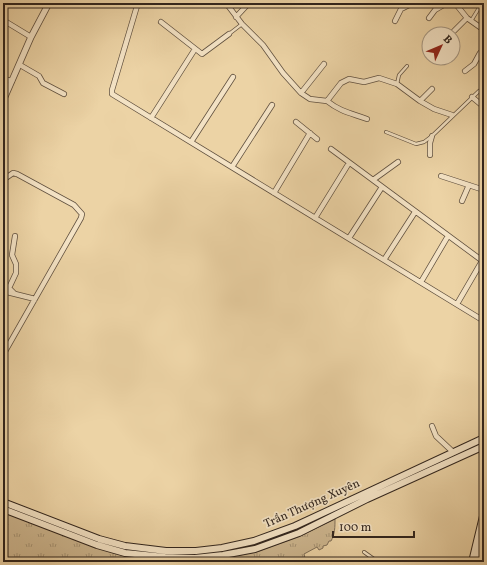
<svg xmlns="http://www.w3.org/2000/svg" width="487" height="565" font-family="Vollkorn,serif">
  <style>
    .grass { fill: url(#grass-tufts); stroke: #7e6d56 }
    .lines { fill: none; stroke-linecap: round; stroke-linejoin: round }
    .service-casing { stroke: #60503f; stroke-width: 4 }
    .minor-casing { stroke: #60503f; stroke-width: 6 }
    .tertiary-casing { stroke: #60503f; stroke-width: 7 }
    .secondary-casing { stroke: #31251d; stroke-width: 8 }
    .service { stroke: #f3e2c4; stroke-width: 2.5 }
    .minor { stroke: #f3e2c4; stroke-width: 4.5 }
    .tertiary { stroke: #f3e2c4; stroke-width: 5.5 }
    .secondary { stroke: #f3e2c4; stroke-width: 6 }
    .labels { text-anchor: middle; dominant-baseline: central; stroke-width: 3.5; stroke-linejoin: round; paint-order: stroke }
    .street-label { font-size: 12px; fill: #31251d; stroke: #f3e2c4 }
  </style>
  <defs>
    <pattern id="grass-tufts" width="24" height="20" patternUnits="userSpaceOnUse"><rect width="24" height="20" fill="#ccb58e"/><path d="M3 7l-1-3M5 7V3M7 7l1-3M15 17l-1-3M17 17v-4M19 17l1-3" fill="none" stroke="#a69373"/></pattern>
  </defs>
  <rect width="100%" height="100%" fill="#ecd3a5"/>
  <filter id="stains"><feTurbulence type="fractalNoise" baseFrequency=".005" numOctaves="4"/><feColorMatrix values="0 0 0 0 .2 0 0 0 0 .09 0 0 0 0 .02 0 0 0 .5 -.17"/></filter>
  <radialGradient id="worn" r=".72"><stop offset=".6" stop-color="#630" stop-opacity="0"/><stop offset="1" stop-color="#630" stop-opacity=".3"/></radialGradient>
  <path class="grass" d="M3,512L18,516L124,556L165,560L197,561L224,558L256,552L300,536L335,519C335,527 335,534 331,541H329L327,545L323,546V548L319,550L317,547L304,554L306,562H7L3,560Z"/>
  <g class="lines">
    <defs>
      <path id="service" d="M471,21L482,3
        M229,34L242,24
        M397,84L399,75L407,66
        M386,132L416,144L424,142L432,136L479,91L484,88
        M364,552L378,562"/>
      <path id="minor" d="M226,3L242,24L263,45L283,73L301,93L310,99L327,101L341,83L349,79L364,82L379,78L397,84L420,101L434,109L452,115
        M455,3L467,18L484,30
        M137,6L112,90V94L484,321
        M236,17L249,3
        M429,18L435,10L447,3
        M3,20L31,37
        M395,21L401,9L413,3
        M161,22L202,54L229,34
        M451,34L467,18
        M20,65L39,76L43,83L64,94
        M465,71L474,64L480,53L484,52
        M3,79L12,81
        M301,93L324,64
        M472,97L484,107
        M327,101C341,112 351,113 367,119
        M420,101L432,89
        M151,118L195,49
        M296,122L317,139
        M191,142L233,77
        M331,149L484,262
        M430,155V143L432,136
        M232,167L272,105
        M441,176L484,190
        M3,180L13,173L17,174L74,205L82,214L81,218L3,355
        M373,180L398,162
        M274,193L310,133
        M462,201L469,185
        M315,218L349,163
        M15,236L12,255L16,264V273L9,288L15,294
        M349,238L382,187
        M384,260L415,212
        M421,282L448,236
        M3,291L35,299
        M457,304L482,261
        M432,426L436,436L453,452"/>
      <path id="tertiary" d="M3,101L31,37L49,3"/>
      <path id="secondary" d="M3,502L99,539L125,546L166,551H196L222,548L254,541L295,526L484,438
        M3,509L97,545L125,553L165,557L195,558L223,555L255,549L299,533L367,499L484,446
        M472,562L484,512
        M477,562L484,533"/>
    </defs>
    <use href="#service" class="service-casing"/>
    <use href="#minor" class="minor-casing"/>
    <use href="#tertiary" class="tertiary-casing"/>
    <use href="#secondary" class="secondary-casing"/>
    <use href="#service" class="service"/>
    <use href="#minor" class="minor"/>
    <use href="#tertiary" class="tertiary"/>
    <use href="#secondary" class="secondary"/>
  </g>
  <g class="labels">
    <g class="street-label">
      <text transform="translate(312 504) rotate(-24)">Trần Thượng Xuyên</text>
    </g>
  </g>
  <rect width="487" height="565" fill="none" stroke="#ecd3a5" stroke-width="16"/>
  <rect x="4" y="4" width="479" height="557" fill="none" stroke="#31251d" stroke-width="2"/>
  <rect x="8" y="8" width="471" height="549" fill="none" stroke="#31251d"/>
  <g transform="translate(441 46) rotate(46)"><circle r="19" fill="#f3e2c4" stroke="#a59681"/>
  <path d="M0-3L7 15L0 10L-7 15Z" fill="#8f2418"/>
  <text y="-6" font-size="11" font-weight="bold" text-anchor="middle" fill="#31251d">B</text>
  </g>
  <path d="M333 531v6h81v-6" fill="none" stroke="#31251d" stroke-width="2"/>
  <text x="339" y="531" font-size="12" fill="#31251d" stroke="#f3e2c4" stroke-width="3" paint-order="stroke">100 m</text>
  <rect width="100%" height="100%" filter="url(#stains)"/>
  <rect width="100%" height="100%" fill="url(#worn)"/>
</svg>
